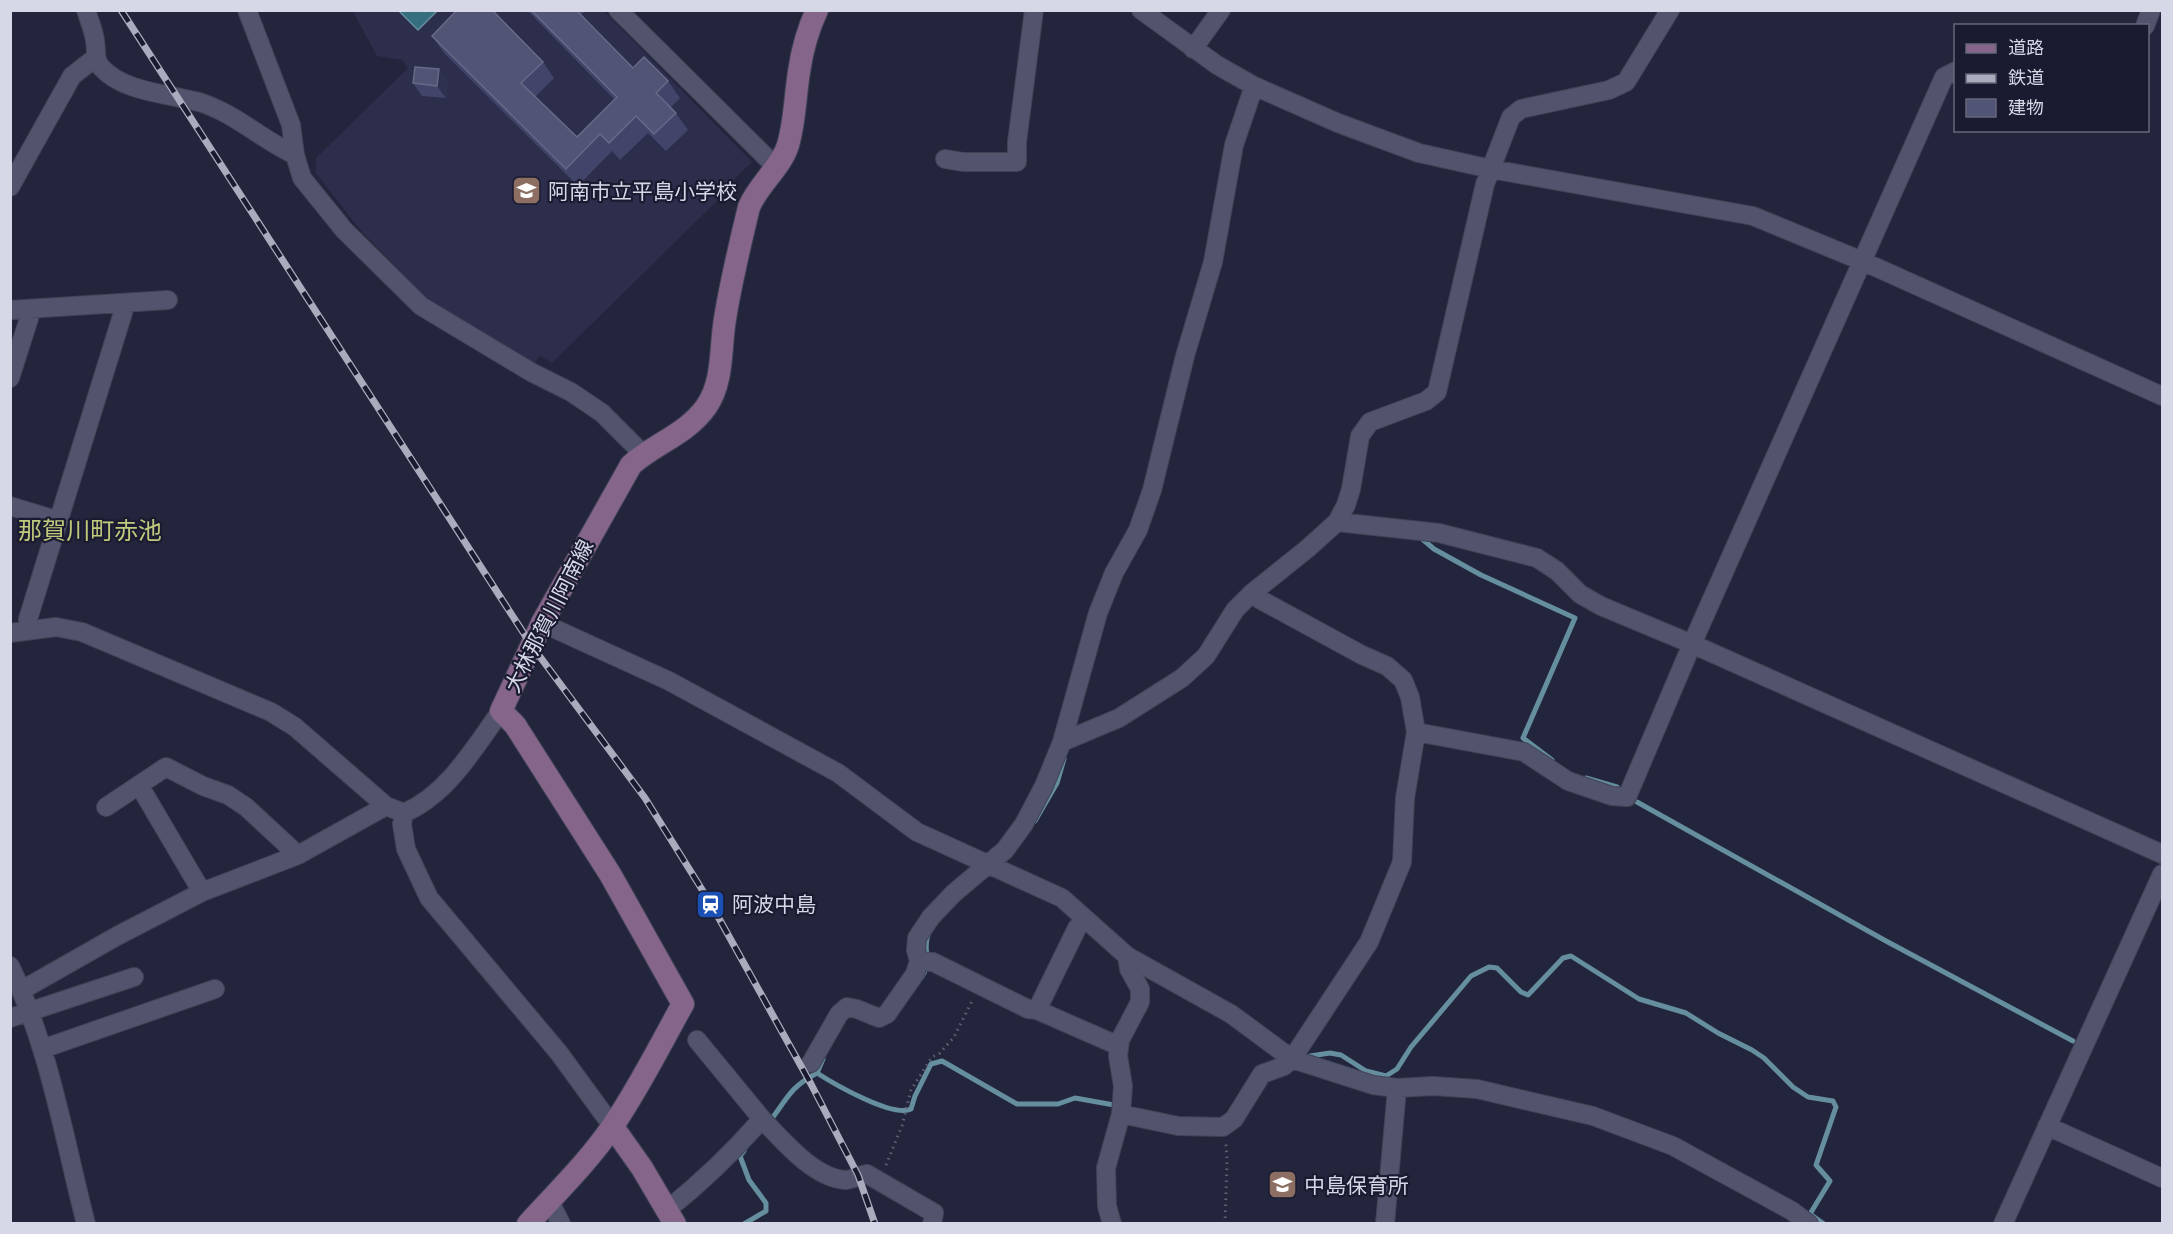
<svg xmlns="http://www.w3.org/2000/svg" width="2173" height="1234" font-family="Lora,'Noto Sans JP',serif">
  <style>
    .built { fill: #2c2e4b }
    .water { fill: #356e7e; stroke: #658e9e; stroke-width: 1.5 }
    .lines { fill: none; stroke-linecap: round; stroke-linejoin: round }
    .stream { stroke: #658e9e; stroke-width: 5 }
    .minor-casing { stroke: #414355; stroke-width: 20 }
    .major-casing { stroke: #414355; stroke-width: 24 }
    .path { stroke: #5f6175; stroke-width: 3; stroke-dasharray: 1.5 4.5; stroke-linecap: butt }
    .minor { stroke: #52546e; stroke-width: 18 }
    .major { stroke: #86658b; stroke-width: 22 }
    .rail-casing { stroke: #aaacbd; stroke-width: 7 }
    .rail { stroke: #1a1b31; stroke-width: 4.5; stroke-dasharray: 14; stroke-linecap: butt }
    .wall { fill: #424469 }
    .shaded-wall { fill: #2f3151 }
    .building { fill: #525476; stroke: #676988; stroke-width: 1.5 }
    .labels { text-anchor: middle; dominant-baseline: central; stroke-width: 4.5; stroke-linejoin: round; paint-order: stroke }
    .poi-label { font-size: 21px; fill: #d6d8e7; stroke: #1a1b31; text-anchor: start }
    .street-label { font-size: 21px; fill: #d6d8e7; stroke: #1a1b31 }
    .quarter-label { font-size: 24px; fill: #c0c97c; stroke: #1a1b31 }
  </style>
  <rect width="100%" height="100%" fill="#23253c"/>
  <path class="built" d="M352,10L604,11L752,162L730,183L718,200L552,363L540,356L534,364L425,297L360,230L316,173V158L408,68L402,60L377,56Z"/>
  <path class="water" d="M399,11H437L418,30Z"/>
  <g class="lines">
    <path class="stream" d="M1421,538L1434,549L1481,575L1575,618L1523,738L1552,760
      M1586,778L1617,787
      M1637,802L1886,941L2073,1041
      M1035,821L1057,783L1064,759
      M922,977C933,960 922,951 928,935
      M1310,1056L1330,1053L1341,1055L1366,1071L1386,1076L1397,1069L1411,1047L1471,976L1489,967L1497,968L1521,992L1528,995L1563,958L1571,956L1639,999L1686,1013L1718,1033L1752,1050L1764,1058L1793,1087L1808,1097L1833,1101L1836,1107L1816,1165L1830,1181L1810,1214L1824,1224
      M817,1073C834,1084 893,1118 911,1109L915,1096L931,1064L942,1061L1017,1104H1058L1075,1098L1114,1105
      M770,1121C788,1098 789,1088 817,1073L823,1059
      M744,1224L766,1211V1203L749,1180L740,1156L744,1151"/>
    <defs>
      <path id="minor" d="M86,10C89,20 94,31 95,41C97,52 94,58 101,67C122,92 170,94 199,102C235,113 262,140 295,155
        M247,10L291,125L295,155L302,178L344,230L421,306L531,372L571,392L602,413L643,454
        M618,10L775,166
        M1141,10L1217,65L1254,86L1338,123L1419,153L1491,169L1753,216L1862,261L2162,396
        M2145,26L2151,10
        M1193,49L1221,10
        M945,159L963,162H1017V142L1034,10
        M10,187L72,76L95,58
        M10,310L168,300
        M10,378L32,309
        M10,506L59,521
        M1337,522L1439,533L1537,558L1557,571L1580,594L1601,606L1692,644L2162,854
        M542,623L669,681L838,773L917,832L1062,898L1127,956L1231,1014L1292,1059L1373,1085L1397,1088L1433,1086L1477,1089L1593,1116L1673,1146L1792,1211L1809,1224
        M29,630L28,619L126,303
        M10,633L56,627L82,632L271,712L295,727L386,806L404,813C448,794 474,748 501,711
        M1416,732L1524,752L1568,781L1612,796L1627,797L1692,644L1944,77L1956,71
        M1062,742L1119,718L1182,678L1206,656L1235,610L1252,593L1307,549L1337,522L1346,505L1351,489L1360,436L1370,422L1426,401L1437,392L1485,184L1511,117L1521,109L1609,90L1626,82L1670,10
        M139,785L202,892
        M106,807L166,767L203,786L228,795L246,807L298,855
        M404,813L402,824L406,849L429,898L559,1053L613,1127
        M1086,919L1077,928L1037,1010L1119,1046
        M919,961L933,962L1028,1009L1037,1010
        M10,966C49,1046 64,1138 86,1224
        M22,990L117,936L202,892L298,855L386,806
        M10,1018L134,977
        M697,1040L762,1119
        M42,1049L215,989
        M811,1063L839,1014L847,1007L857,1009L879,1018L887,1014L915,974L919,961L916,950L917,938L931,917L954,893L1005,850L1024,824L1044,786L1062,742L1098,613L1114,573L1138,530L1152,490L1185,356L1213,262L1234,145L1254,86
        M1121,1114L1178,1126L1223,1127L1234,1119L1262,1074L1284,1066L1292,1059L1369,942L1402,862L1405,798L1416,732L1410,697L1403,680L1387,666L1362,655L1259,599L1252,593
        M2047,1126L2162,1178
        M549,1200L561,1224
        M667,1210C702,1182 733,1152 762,1119C782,1140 814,1178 845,1180C852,1180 860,1175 867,1174L934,1213L932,1224
        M1112,1224L1107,1206L1106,1168L1121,1114L1123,1086L1118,1056L1120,1040L1140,1002V989L1129,969L1127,956
        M1385,1224L1397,1088
        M2003,1224L2162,874"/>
      <path id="major" d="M613,1127L642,1168L675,1224
        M528,1224C557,1192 588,1162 612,1127C639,1088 660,1045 683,1004L610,874L515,725L501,711L542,623L631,465C654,444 687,434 706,407C724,382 720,347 725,319C731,281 740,244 749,207C758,185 782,166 788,145C795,121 795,97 799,72C802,51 808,29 817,10"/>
    </defs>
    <use href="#minor" class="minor-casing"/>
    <use href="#major" class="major-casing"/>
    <path class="path" d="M886,1165L902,1126L911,1090L932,1057L940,1053L954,1037L973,999
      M1225,1224L1227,1161L1226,1144"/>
    <use href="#minor" class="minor"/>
    <use href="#major" class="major"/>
    <defs>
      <path id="rail" d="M121,10L532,646L645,798L711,904L811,1084L858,1175L875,1224"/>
    </defs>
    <use href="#rail" class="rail-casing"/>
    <use href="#rail" class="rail"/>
  </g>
  <path class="wall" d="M527,10H586L581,15L633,68L668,81L680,98L671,107L676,113L688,130L666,151L648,133L620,160L612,151L578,186L444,53L432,36L543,62L554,78L535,97L577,137L615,100Z
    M439,69L448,82L446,98L422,96L413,83Z"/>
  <path class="shaded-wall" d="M439,69L448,82L446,98L437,86Z"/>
  <path class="building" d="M457,10H492L543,62L521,83L577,137L617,97L531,10H576L633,68L644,57L668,81L656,93L676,113L654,134L636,116L609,143L600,134L566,169L432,36Z
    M415,67L439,69L437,86L413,83Z"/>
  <defs>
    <symbol id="school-square" viewBox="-11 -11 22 22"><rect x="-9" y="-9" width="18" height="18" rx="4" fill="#8d6e63" stroke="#1a1b31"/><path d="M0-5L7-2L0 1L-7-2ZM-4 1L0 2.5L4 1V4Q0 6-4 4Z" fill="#fff"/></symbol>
    <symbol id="station-square" viewBox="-11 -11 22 22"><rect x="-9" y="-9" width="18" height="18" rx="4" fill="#1a4fb4" stroke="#1a1b31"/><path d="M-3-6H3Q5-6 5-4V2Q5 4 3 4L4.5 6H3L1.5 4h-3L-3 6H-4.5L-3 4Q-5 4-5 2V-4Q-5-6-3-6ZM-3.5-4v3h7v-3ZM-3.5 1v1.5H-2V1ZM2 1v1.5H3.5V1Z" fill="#fff"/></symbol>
  </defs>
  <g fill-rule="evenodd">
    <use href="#school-square" x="510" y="174" width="33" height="33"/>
    <use href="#station-square" x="694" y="888" width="33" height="33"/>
    <use href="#school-square" x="1266" y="1168" width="33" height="33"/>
  </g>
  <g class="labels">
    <g class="poi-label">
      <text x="548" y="191">阿南市立平島小学校</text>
      <text x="732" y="904">阿波中島</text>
      <text x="1304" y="1185">中島保育所</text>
    </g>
    <g class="street-label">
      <text transform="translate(549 616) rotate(-63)">大林那賀川阿南線</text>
    </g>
    <g class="quarter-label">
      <text x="90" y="530">那賀川町赤池</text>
    </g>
  </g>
  <rect width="2173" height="1234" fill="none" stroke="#d6d8e7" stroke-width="24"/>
  <rect x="1954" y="24" width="195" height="108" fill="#1a1b31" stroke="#65677a" stroke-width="1.5"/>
  <rect x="1966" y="44" width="30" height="9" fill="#86658b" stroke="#65677a" stroke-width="1.5"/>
  <text x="2008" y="54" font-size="18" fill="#d6d8e7">道路</text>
  <rect x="1966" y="74" width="30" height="9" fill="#aaacbd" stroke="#65677a" stroke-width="1.5"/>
  <text x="2008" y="84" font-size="18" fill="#d6d8e7">鉄道</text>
  <rect x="1966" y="99" width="30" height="18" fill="#525476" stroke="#65677a" stroke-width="1.5"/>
  <text x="2008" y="114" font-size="18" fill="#d6d8e7">建物</text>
</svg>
